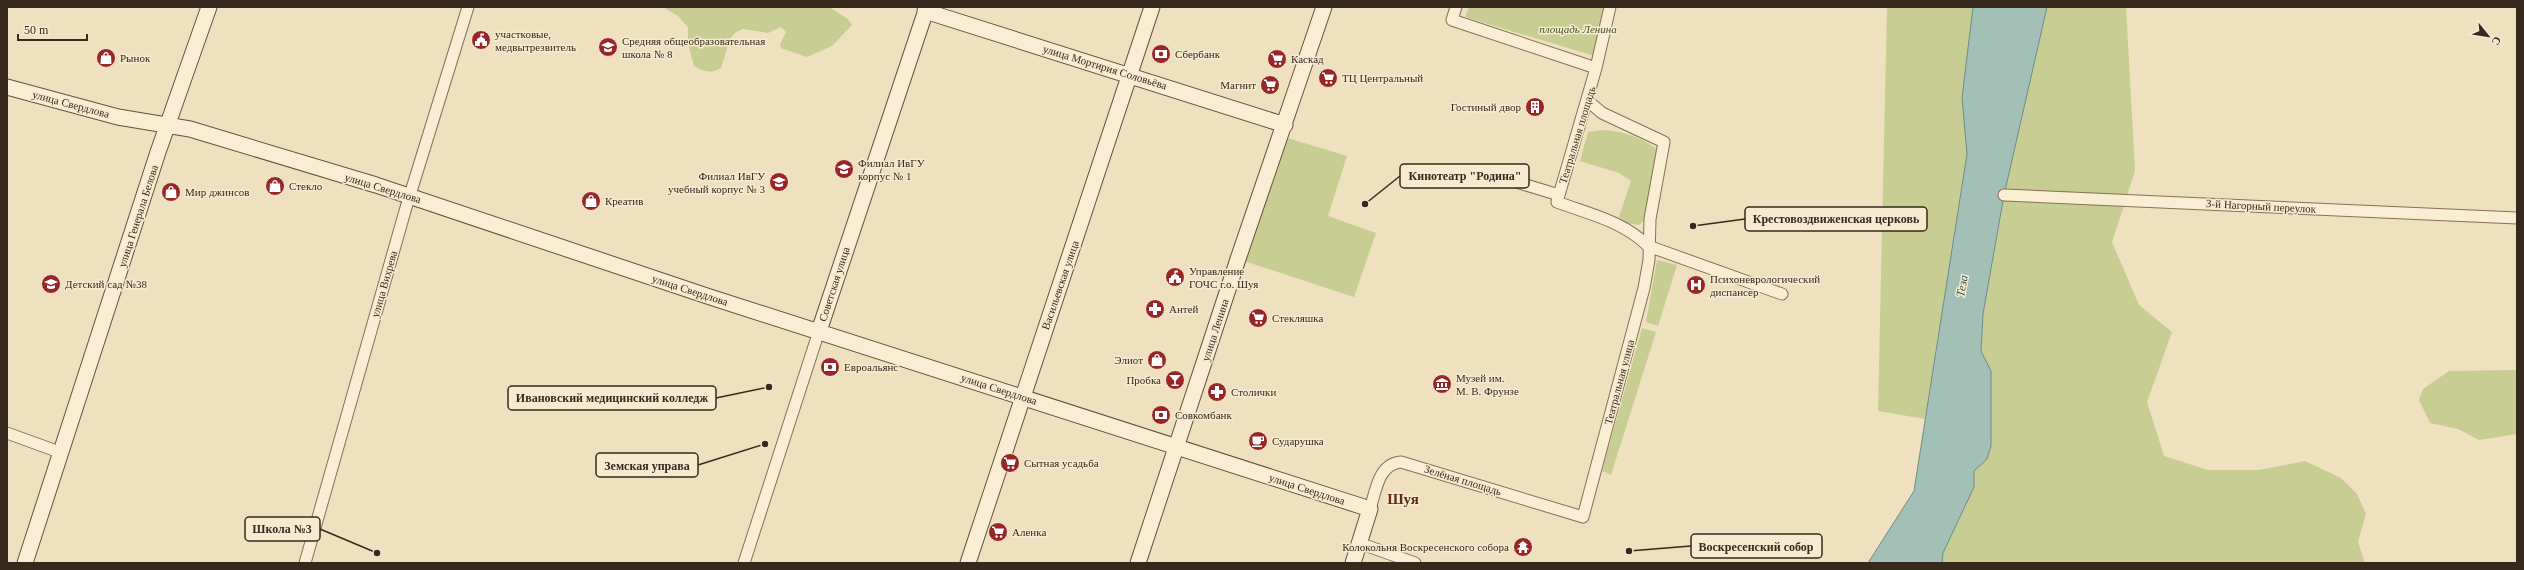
<svg xmlns="http://www.w3.org/2000/svg" width="2524" height="570" font-family="Georgia,serif">
  <style>
    .green { fill: #c7cd93 }
    .water { fill: #a3c0b7; stroke: #6a8e85 }
    .lines { fill: none; stroke-linecap: round; stroke-linejoin: round }
    .street-casing { stroke: #887057; stroke-width: 13 }
    .secondary-casing { stroke: #69513b; stroke-width: 17 }
    .street { stroke: #f9edd3; stroke-width: 11 }
    .secondary { stroke: #f9edd3; stroke-width: 15 }
    .labels { text-anchor: middle; dominant-baseline: central; stroke-width: 3; stroke-linejoin: round; paint-order: stroke }
    .park-label { font-size: 11px; font-style: italic; fill: #485422; stroke: #f6eacf }
    .poi-label { font-size: 11px; fill: #37291c; stroke: #f6eacf; text-anchor: start }
    .street-label { font-size: 11px; fill: #37291c; stroke: #f6eacf }
    .water-label { font-size: 12px; font-style: italic; fill: #2b5753; stroke: #f6eacf }
    .district-label { font-size: 15px; font-weight: bold; fill: #64291b; stroke: #f6eacf }
    .leader { fill: none; stroke: #37291c; stroke-width: 1.5 }
    .callout-dot { fill: #37291c; stroke: #f6eacf; stroke-width: 1.5 }
    .callout { fill: #f6eacf; stroke: #37291c; stroke-width: 1.5 }
    .callout-label { font-size: 12px; text-anchor: middle; font-weight: bold; fill: #37291c }
  </style>
  <rect width="100%" height="100%" fill="#efe0bf"/>
  <path class="green" d="M663,7H829L848,19L852,25L832,46L807,57L781,48L780,44L786,32L781,27L768,33L743,29L736,32L730,39L721,68C711,74 704,72 694,66L688,43V27L678,16Z
    M1469,7H1605L1594,56L1465,17Z
    M1887,7H1973L1962,98L1967,154L1925,419L1878,411Z
    M2047,7H2126L2135,171L2112,242L2139,305L2172,332L2147,402L2164,456L2208,470H2259L2305,461L2341,478L2357,494L2366,514L2358,542L2365,563H1942L1943,553L1974,487V471L1987,459L1991,371L1981,351L1983,314L2004,195Z
    M1604,130C1626,132 1646,138 1662,154L1645,219L1639,225L1625,223L1619,217L1631,181L1619,173L1580,161L1588,132Z
    M1281,136L1347,156L1328,216L1376,233L1354,297L1238,259Z
    M1657,260L1677,265L1658,326L1646,322Z
    M1642,328L1656,332L1611,475L1602,471Z
    M2517,370V434L2479,440L2458,429L2430,423L2419,400L2423,389L2449,371Z"/>
  <path class="water" d="M1973,7H2047L2004,195L1983,314L1981,351L1991,371V446L1987,459L1974,471V487L1943,553L1942,563H1868L1914,491L1967,154L1962,98Z"/>
  <g class="lines">
    <defs>
      <path id="street" d="M1456,7L1452,20L1596,68L1610,7
        M1596,68L1557,202C1589,214 1623,221 1648,246L1782,294
        M1503,178L1559,195
        M2004,195L2517,218
        M7,433L62,453
        M1370,509C1376,491 1378,464 1401,462L1583,517L1644,288L1649,260L1650,219L1664,142L1602,113L1588,101
        M1359,543L1415,563
        M305,563L405,211L468,7
        M744,563L819,331"/>
      <path id="secondary" d="M925,11L1285,125
        M7,87L118,117L190,129L376,185L707,296L1370,509L1353,563
        M819,331L927,7
        M25,563L158,152L209,7
        M968,563L1152,7
        M1138,563L1238,259L1324,7"/>
    </defs>
    <use href="#street" class="street-casing"/>
    <use href="#secondary" class="secondary-casing"/>
    <use href="#street" class="street"/>
    <use href="#secondary" class="secondary"/>
  </g>
  <defs>
    <symbol id="civic-disc" viewBox="-11 -11 22 22"><circle r="9.5" fill="#982629" stroke="#f6eacf"/><path d="M-.6-6.5H3V-4.5H.6V-3L4-1V1h2V6H-6V1h2V-1L-.6-3ZM-1.2 2.5V6h2.4V2.5Z" fill="#fff"/></symbol>
    <symbol id="school-disc" viewBox="-11 -11 22 22"><circle r="9.5" fill="#982629" stroke="#f6eacf"/><path d="M0-5L7-2L0 1L-7-2ZM-4 1L0 2.5L4 1V4Q0 6-4 4Z" fill="#fff"/></symbol>
    <symbol id="bank-disc" viewBox="-11 -11 22 22"><circle r="9.5" fill="#982629" stroke="#f6eacf"/><path d="M-6-4H6V4H-6ZM0-2.3a2.3 2.3 0 1 0 0 4.6a2.3 2.3 0 1 0 0-4.6Z" fill="#fff"/></symbol>
    <symbol id="shop-disc" viewBox="-11 -11 22 22"><circle r="9.5" fill="#982629" stroke="#f6eacf"/><path d="M-5-2.5h2.3a2.7 3.5 0 0 1 5.4 0H5L5.5 6h-11ZM-1.5-2.5h3a1.5 2.3 0 0 0-3 0Z" fill="#fff"/></symbol>
    <symbol id="supermarket-disc" viewBox="-11 -11 22 22"><circle r="9.5" fill="#982629" stroke="#f6eacf"/><path d="M-6-5.5h2.5l.6 2H6L4.5 2H-2.5L-4.4-4H-6ZM-1.5 3.2a1.3 1.3 0 1 0 .1 0ZM3 3.2a1.3 1.3 0 1 0 .1 0Z" fill="#fff"/></symbol>
    <symbol id="building-disc" viewBox="-11 -11 22 22"><circle r="9.5" fill="#982629" stroke="#f6eacf"/><path d="M-4-6H4V6H1V3H-1V6H-4ZM-2.5-4.3h1.7v1.8h-1.7ZM.8-4.3h1.7v1.8H.8ZM-2.5-1h1.7V.8h-1.7ZM.8-1h1.7V.8H.8Z" fill="#fff"/></symbol>
    <symbol id="university-disc" viewBox="-11 -11 22 22"><circle r="9.5" fill="#982629" stroke="#f6eacf"/><path d="M0-5L7-2L0 1L-7-2ZM-4 1L0 2.5L4 1V4Q0 6-4 4Z" fill="#fff"/></symbol>
    <symbol id="hospital-disc" viewBox="-11 -11 22 22"><circle r="9.5" fill="#982629" stroke="#f6eacf"/><path d="M-5-5h3v3.5h4V-5h3V5h-3V1.5h-4V5h-3Z" fill="#fff"/></symbol>
    <symbol id="pharmacy-disc" viewBox="-11 -11 22 22"><circle r="9.5" fill="#982629" stroke="#f6eacf"/><path d="M-2-6h4v4h4v4h-4v4h-4v-4h-4v-4h4Z" fill="#fff"/></symbol>
    <symbol id="bar-disc" viewBox="-11 -11 22 22"><circle r="9.5" fill="#982629" stroke="#f6eacf"/><path d="M-6-5H6L.8 .8V4.5H3.5V6h-7V4.5H-.8V.8Z" fill="#fff"/></symbol>
    <symbol id="museum-disc" viewBox="-11 -11 22 22"><circle r="9.5" fill="#982629" stroke="#f6eacf"/><path d="M0-6L6-3V-2H-6V-3ZM-5-1h2V3h-2ZM-1-1h2V3h-2ZM3-1h2V3H3ZM-6 4H6V6H-6Z" fill="#fff"/></symbol>
    <symbol id="cafe-disc" viewBox="-11 -11 22 22"><circle r="9.5" fill="#982629" stroke="#f6eacf"/><path d="M-5.5-4.5H6V0H3Q3 3.5 0 3.5H-2.5Q-5.5 3.5-5.5 0ZM3-3.2v2h1.7v-2ZM-6 4.5H4V6H-6Z" fill="#fff"/></symbol>
    <symbol id="temple-disc" viewBox="-11 -11 22 22"><circle r="9.5" fill="#982629" stroke="#f6eacf"/><path d="M0-6L5-2H3V0L6.5 2.5H4V6H1.5V3h-3V6H-4V2.5H-6.5L-3 0V-2H-5Z" fill="#fff"/></symbol>
  </defs>
  <g fill-rule="evenodd">
    <use href="#civic-disc" x="470" y="29" width="22" height="22"/>
    <use href="#school-disc" x="597" y="36" width="22" height="22"/>
    <use href="#bank-disc" x="1150" y="43" width="22" height="22"/>
    <use href="#shop-disc" x="95" y="47" width="22" height="22"/>
    <use href="#supermarket-disc" x="1266" y="48" width="22" height="22"/>
    <use href="#supermarket-disc" x="1317" y="67" width="22" height="22"/>
    <use href="#supermarket-disc" x="1259" y="74" width="22" height="22"/>
    <use href="#building-disc" x="1524" y="96" width="22" height="22"/>
    <use href="#university-disc" x="833" y="158" width="22" height="22"/>
    <use href="#university-disc" x="768" y="171" width="22" height="22"/>
    <use href="#shop-disc" x="264" y="175" width="22" height="22"/>
    <use href="#shop-disc" x="160" y="181" width="22" height="22"/>
    <use href="#shop-disc" x="580" y="190" width="22" height="22"/>
    <use href="#civic-disc" x="1164" y="266" width="22" height="22"/>
    <use href="#school-disc" x="40" y="273" width="22" height="22"/>
    <use href="#hospital-disc" x="1685" y="274" width="22" height="22"/>
    <use href="#pharmacy-disc" x="1144" y="298" width="22" height="22"/>
    <use href="#supermarket-disc" x="1247" y="307" width="22" height="22"/>
    <use href="#shop-disc" x="1146" y="349" width="22" height="22"/>
    <use href="#bank-disc" x="819" y="356" width="22" height="22"/>
    <use href="#bar-disc" x="1164" y="369" width="22" height="22"/>
    <use href="#museum-disc" x="1431" y="373" width="22" height="22"/>
    <use href="#pharmacy-disc" x="1206" y="381" width="22" height="22"/>
    <use href="#bank-disc" x="1150" y="404" width="22" height="22"/>
    <use href="#cafe-disc" x="1247" y="430" width="22" height="22"/>
    <use href="#supermarket-disc" x="999" y="452" width="22" height="22"/>
    <use href="#supermarket-disc" x="987" y="521" width="22" height="22"/>
    <use href="#temple-disc" x="1512" y="536" width="22" height="22"/>
  </g>
  <g class="labels">
    <g class="park-label">
      <text x="1578" y="29">площадь Ленина</text>
    </g>
    <g class="poi-label">
      <text x="495" y="34">участковые,<tspan x="495" dy="13">медвытрезвитель</tspan></text>
      <text x="622" y="41">Средняя общеобразовательная<tspan x="622" dy="13">школа № 8</tspan></text>
      <text x="1175" y="54">Сбербанк</text>
      <text x="120" y="58">Рынок</text>
      <text x="1291" y="59">Каскад</text>
      <text x="1342" y="78">ТЦ Центральный</text>
      <text x="1256" y="85" text-anchor="end">Магнит</text>
      <text x="1521" y="107" text-anchor="end">Гостиный двор</text>
      <text x="858" y="163">Филиал ИвГУ<tspan x="858" dy="13">корпус № 1</tspan></text>
      <text x="765" y="176" text-anchor="end">Филиал ИвГУ<tspan x="765" dy="13">учебный корпус № 3</tspan></text>
      <text x="289" y="186">Стекло</text>
      <text x="185" y="192">Мир джинсов</text>
      <text x="605" y="201">Креатив</text>
      <text x="1189" y="271">Управление<tspan x="1189" dy="13">ГОЧС г.о. Шуя</tspan></text>
      <text x="1710" y="279">Психоневрологический<tspan x="1710" dy="13">диспансер</tspan></text>
      <text x="65" y="284">Детский сад №38</text>
      <text x="1169" y="309">Антей</text>
      <text x="1272" y="318">Стекляшка</text>
      <text x="1143" y="360" text-anchor="end">Элиот</text>
      <text x="844" y="367">Евроальянс</text>
      <text x="1456" y="378">Музей им.<tspan x="1456" dy="13">М. В. Фрунзе</tspan></text>
      <text x="1161" y="380" text-anchor="end">Пробка</text>
      <text x="1231" y="392">Столички</text>
      <text x="1175" y="415">Совкомбанк</text>
      <text x="1272" y="441">Сударушка</text>
      <text x="1024" y="463">Сытная усадьба</text>
      <text x="1012" y="532">Аленка</text>
      <text x="1509" y="547" text-anchor="end">Колокольня Воскресенского собора</text>
    </g>
    <g class="street-label">
      <text transform="translate(1105 67) rotate(17)">улица Мортирия Соловьёва</text>
      <text transform="translate(71 104) rotate(15)">улица Свердлова</text>
      <text transform="translate(1577 135) rotate(-73)">Театральная площадь</text>
      <text transform="translate(383 188) rotate(17)">улица Свердлова</text>
      <text transform="translate(2261 206) rotate(3)">3-й Нагорный переулок</text>
      <text transform="translate(138 216) rotate(-72)">улица Генерала Белова</text>
      <text transform="translate(384 284) rotate(-74)">улица Вихрева</text>
      <text transform="translate(834 284) rotate(-72)">Советская улица</text>
      <text transform="translate(1060 285) rotate(-71)">Васильевская улица</text>
      <text transform="translate(690 290) rotate(18)">улица Свердлова</text>
      <text transform="translate(1215 330) rotate(-72)">улица Ленина</text>
      <text transform="translate(1619 382) rotate(-75)">Театральная улица</text>
      <text transform="translate(999 389) rotate(18)">улица Свердлова</text>
      <text transform="translate(1463 480) rotate(17)">Зелёная площадь</text>
      <text transform="translate(1307 489) rotate(18)">улица Свердлова</text>
    </g>
    <g class="water-label">
      <text transform="translate(1962 286) rotate(-80)">Теза</text>
    </g>
    <g class="district-label">
      <text x="1403" y="499">Шуя</text>
    </g>
  </g>
  <path class="leader" d="M1365 204L1400 176M1693 226L1745 219M769 387L716 398M765 444L698 465M377 553L320 529M1629 551L1691 546"/>
  <g class="callout-dot">
    <circle cx="1365" cy="204" r="4"/>
    <circle cx="1693" cy="226" r="4"/>
    <circle cx="769" cy="387" r="4"/>
    <circle cx="765" cy="444" r="4"/>
    <circle cx="377" cy="553" r="4"/>
    <circle cx="1629" cy="551" r="4"/>
  </g>
  <g class="callout">
    <rect x="1400" y="164" width="129" height="24" rx="4"/>
    <rect x="1745" y="207" width="182" height="24" rx="4"/>
    <rect x="508" y="386" width="208" height="24" rx="4"/>
    <rect x="596" y="453" width="102" height="24" rx="4"/>
    <rect x="245" y="517" width="75" height="24" rx="4"/>
    <rect x="1691" y="534" width="131" height="24" rx="4"/>
  </g>
  <g class="callout-label">
    <text x="1465" y="180">Кинотеатр "Родина"</text>
    <text x="1836" y="223">Крестовоздвиженская церковь</text>
    <text x="612" y="402">Ивановский медицинский колледж</text>
    <text x="647" y="470">Земская управа</text>
    <text x="282" y="533">Школа №3</text>
    <text x="1756" y="551">Воскресенский собор</text>
  </g>
  <rect width="2524" height="570" fill="none" stroke="#37291c" stroke-width="16"/>
  <g transform="translate(2488 36) rotate(120)" stroke="#f6eacf" stroke-width="3" paint-order="stroke">
  <path d="M0-3L7 15L0 10L-7 15Z" fill="#37291c"/>
  <text y="-6" font-size="11" font-weight="bold" text-anchor="middle" fill="#37291c">С</text>
  </g>
  <path d="M18 34v6h69v-6" fill="none" stroke="#37291c" stroke-width="2"/>
  <text x="24" y="34" font-size="12" fill="#37291c" stroke="#f6eacf" stroke-width="3" paint-order="stroke">50 m</text>
</svg>
